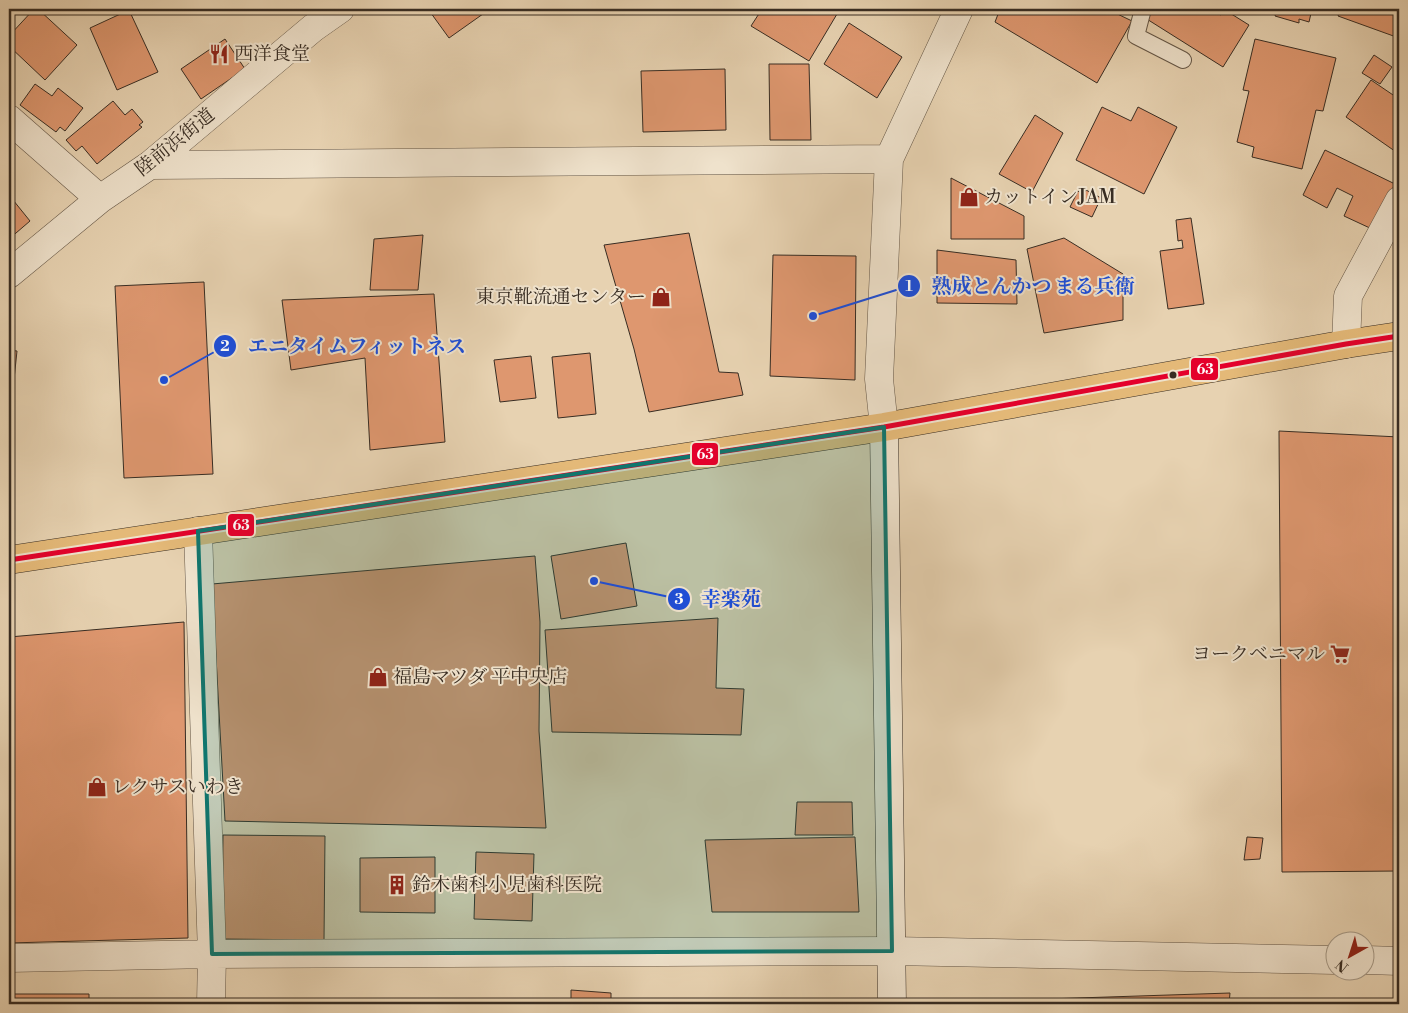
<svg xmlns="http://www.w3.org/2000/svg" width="1408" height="1013" font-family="'Libre Bodoni','Noto Serif JP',serif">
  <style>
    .building { fill: #de976f; stroke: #382d23 }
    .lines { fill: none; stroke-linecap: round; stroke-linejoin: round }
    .lane-casing { stroke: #645646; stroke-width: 18 }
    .street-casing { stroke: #645646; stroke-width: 29 }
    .secondary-casing { stroke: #382d23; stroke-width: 29 }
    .primary-casing { stroke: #382d23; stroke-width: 29 }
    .lane { stroke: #efe2cc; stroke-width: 16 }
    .street { stroke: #efe2cc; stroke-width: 28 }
    .secondary { stroke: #efe2cc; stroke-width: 28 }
    .primary { stroke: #e4b978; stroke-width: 28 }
    .bus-1-casing { stroke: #efe2cc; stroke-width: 9 }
    .bus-1 { stroke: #e4002b; stroke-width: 5 }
    .marked { fill: #0f766e; fill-opacity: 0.2; stroke: #0f766e; stroke-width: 4; stroke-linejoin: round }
    .bus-dot { fill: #382d23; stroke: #efe2cc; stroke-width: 2 }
    .labels { text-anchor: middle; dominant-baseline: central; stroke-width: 4; stroke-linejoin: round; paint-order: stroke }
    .poi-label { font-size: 19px; fill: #382d23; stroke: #efe2cc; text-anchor: start }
    .street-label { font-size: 19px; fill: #382d23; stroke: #efe2cc }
    .leader { fill: none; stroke: #1d4ed8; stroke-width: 2 }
    .callout-dot { fill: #1d4ed8; stroke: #efe2cc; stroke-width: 2 }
    .mark-label { font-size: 15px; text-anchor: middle; font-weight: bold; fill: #fff }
    .callout-label { font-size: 20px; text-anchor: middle; font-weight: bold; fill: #1d4ed8; stroke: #efe2cc; stroke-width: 4; stroke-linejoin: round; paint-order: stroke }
    .line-badge { stroke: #efe2cc; stroke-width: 2 }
    .badge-label { font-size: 14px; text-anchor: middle; font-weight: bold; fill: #fff }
  </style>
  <rect width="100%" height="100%" fill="#e7d2b1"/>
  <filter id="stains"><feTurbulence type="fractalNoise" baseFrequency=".004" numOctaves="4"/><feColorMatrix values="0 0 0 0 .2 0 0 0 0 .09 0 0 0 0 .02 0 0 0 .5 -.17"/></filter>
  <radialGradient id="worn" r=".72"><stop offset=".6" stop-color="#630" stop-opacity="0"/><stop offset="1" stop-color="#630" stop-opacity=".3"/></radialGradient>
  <path class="building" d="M34,9H38L77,45L45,80L9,46V36Z
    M428,9H490L449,38Z
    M762,9H840L809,61L751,26Z
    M1000,9H1107L1132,21L1097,83L995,22Z
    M1146,9H1211L1221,15L1225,10L1249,25L1223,67L1142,16Z
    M1277,9H1312L1309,22L1299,19V23L1275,16Z
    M1341,9H1399V38L1338,16Z
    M129,10L158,72L117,90L90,28Z
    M849,23L902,57L877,98L824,64Z
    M225,39L245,69L201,99L181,69Z
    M1255,39L1336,58L1323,111L1316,110L1302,169L1252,157L1254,147L1237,142L1249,91L1243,90Z
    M1374,55L1392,67L1380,84L1362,73Z
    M769,64H809L811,140H770Z
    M725,69L726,130L643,132L641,71Z
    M1371,80L1399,99V154L1346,117Z
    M35,84L52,96L58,88L83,108L65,131L60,127L56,132L20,105Z
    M113,101L125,115L132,109L143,122L139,125L142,127L97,164L82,146L76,151L66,140Z
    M1102,107L1131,121L1138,107L1177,127L1144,194L1076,160Z
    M1035,115L1063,133L1032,192L999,174Z
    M1325,150L1395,184L1372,229L1344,216L1353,196L1337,188L1327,208L1303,195Z
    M951,178L1024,216V239H951Z
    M1086,190L1101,198L1092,217L1070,207L1078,191L1083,194Z
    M9,195L30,221L9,239Z
    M1191,218L1204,304L1168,309L1160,251L1183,248L1182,240L1178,241L1176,220Z
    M689,233L719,372L738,373L743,395L649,412L634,349L604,245Z
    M423,235L418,290H370L374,239Z
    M1064,238L1123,274V320L1044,333L1027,249Z
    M937,250L1016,260L1017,304L937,303Z
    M773,255L856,256L855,380L770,376Z
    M204,282L213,474L124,478L115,286Z
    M434,294L445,442L370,450L365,358L291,370L282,300Z
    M9,350L17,351L9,427Z
    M590,353L596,414L558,418L552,357Z
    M531,356L536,398L500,402L494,360Z
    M1279,431L1399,437V871L1282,872Z
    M626,543L637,606L561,619L551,556Z
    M535,556L540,622L539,731L546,828L225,821L212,584Z
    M718,618L716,688L744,689L741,735L552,732L545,630Z
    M184,622L188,938L9,943V637Z
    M797,802H852L853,835H795Z
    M223,835L325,836L324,940L222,939Z
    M855,837L859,912H712L705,840Z
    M1247,837L1263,838L1260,859L1244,860Z
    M476,852L534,854L532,921L474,919Z
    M435,857V913L360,912V858Z
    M571,990L611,993V1004H571Z
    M1230,993L1229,1004H1047V999Z
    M9,994H89V1004H9Z"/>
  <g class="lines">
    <defs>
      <path id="lane" d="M1143,9L1136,36L1183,60"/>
      <path id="street" d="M9,119L100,199
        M150,165L889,159
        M9,274L100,199L150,165L313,28L340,9
        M1346,344L1348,296L1399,201
        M884,427L879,379L889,159L959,9
        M198,531L212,954L211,1004
        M9,958L212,954L892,951L1336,960
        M1366,960L1399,961"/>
      <path id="secondary" d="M884,427L892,1004"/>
      <path id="primary" d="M9,560L884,427L1346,344L1399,336"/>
    </defs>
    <use href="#lane" class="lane-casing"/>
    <use href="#street" class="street-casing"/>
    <use href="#secondary" class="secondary-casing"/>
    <use href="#primary" class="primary-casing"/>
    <use href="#lane" class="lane"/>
    <use href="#street" class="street"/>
    <use href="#secondary" class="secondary"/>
    <use href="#primary" class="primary"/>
    <defs>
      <path id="bus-1" d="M9,560L884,427L1346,344L1399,336"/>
    </defs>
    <use href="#bus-1" class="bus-1-casing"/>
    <use href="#bus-1" class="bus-1"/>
  </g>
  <path class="marked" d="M884,427L892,951L212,954L198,531Z"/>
  <defs>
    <symbol id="restaurant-bare" viewBox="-9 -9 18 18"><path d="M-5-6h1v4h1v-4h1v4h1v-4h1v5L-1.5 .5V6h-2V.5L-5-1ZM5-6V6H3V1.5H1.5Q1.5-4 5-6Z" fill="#8f2418" stroke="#efe2cc" stroke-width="2.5" paint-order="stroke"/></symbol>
    <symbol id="shop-bare" viewBox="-9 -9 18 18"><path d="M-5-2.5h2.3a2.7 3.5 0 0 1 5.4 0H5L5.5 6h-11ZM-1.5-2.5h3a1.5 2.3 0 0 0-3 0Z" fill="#8f2418" stroke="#efe2cc" stroke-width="2.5" paint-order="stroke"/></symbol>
    <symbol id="supermarket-bare" viewBox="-9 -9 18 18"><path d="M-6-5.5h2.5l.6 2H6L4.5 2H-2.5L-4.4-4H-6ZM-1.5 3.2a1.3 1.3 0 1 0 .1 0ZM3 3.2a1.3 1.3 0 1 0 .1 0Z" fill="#8f2418" stroke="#efe2cc" stroke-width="2.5" paint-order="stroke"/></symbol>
    <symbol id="building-bare" viewBox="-9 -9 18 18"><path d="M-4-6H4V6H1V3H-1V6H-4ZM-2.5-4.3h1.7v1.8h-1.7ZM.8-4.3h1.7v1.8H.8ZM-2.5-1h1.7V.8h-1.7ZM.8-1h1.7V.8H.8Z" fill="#8f2418" stroke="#efe2cc" stroke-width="2.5" paint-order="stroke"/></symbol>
  </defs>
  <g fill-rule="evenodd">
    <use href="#restaurant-bare" x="205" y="40" width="28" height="28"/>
    <use href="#shop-bare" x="955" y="183" width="28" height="28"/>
    <use href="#shop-bare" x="647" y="283" width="28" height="28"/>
    <use href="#supermarket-bare" x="1326" y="640" width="28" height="28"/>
    <use href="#shop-bare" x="364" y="663" width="28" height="28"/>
    <use href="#shop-bare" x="83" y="773" width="28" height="28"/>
    <use href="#building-bare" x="383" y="871" width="28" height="28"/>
  </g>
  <circle class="bus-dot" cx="1173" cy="375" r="4.5"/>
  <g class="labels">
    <g class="poi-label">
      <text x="234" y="54">西洋食堂</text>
      <text x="984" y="197">カットインJAM</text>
      <text x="646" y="297" text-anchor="end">東京靴流通センター</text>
      <text x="1325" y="654" text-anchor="end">ヨークベニマル</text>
      <text x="393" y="677">福島マツダ 平中央店</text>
      <text x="112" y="787">レクサスいわき</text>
      <text x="412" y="885">鈴木歯科小児歯科医院</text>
    </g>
    <g class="street-label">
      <text transform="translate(175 142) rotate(-39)">陸前浜街道</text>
    </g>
  </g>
  <path class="leader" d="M813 316L909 286M164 380L225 346M594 581L679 599"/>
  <g class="callout-dot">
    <circle cx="813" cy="316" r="5"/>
    <circle cx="164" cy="380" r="5"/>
    <circle cx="594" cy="581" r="5"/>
    <circle cx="909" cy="286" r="12"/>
    <circle cx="225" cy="346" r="12"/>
    <circle cx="679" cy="599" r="12"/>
  </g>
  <g class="mark-label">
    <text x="909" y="291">1</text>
    <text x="225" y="351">2</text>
    <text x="679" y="604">3</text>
  </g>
  <g class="callout-label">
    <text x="1033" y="293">熟成とんかつ まる兵衛</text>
    <text x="357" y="353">エニタイムフィットネス</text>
    <text x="731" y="606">幸楽苑</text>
  </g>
  <g class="line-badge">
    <rect x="1190" y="357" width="29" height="24" rx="5" fill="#e4002b"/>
    <rect x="691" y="442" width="28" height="24" rx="5" fill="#e4002b"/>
    <rect x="227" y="513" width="28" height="24" rx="5" fill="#e4002b"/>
  </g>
  <g class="badge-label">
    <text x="1205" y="374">63</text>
    <text x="705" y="459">63</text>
    <text x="241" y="530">63</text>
  </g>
  <rect width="1408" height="1013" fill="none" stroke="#e7d2b1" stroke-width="30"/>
  <rect x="10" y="10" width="1388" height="993" fill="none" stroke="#382d23" stroke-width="2.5"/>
  <rect x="15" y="15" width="1378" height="983" fill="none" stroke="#382d23"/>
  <g transform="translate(1350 956) rotate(219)"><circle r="24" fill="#efe2cc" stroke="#a69a88"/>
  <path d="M0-4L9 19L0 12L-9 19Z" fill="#8f2418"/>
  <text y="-8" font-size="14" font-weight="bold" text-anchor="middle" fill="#382d23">N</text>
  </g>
  <rect width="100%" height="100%" filter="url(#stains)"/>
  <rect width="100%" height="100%" fill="url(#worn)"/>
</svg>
